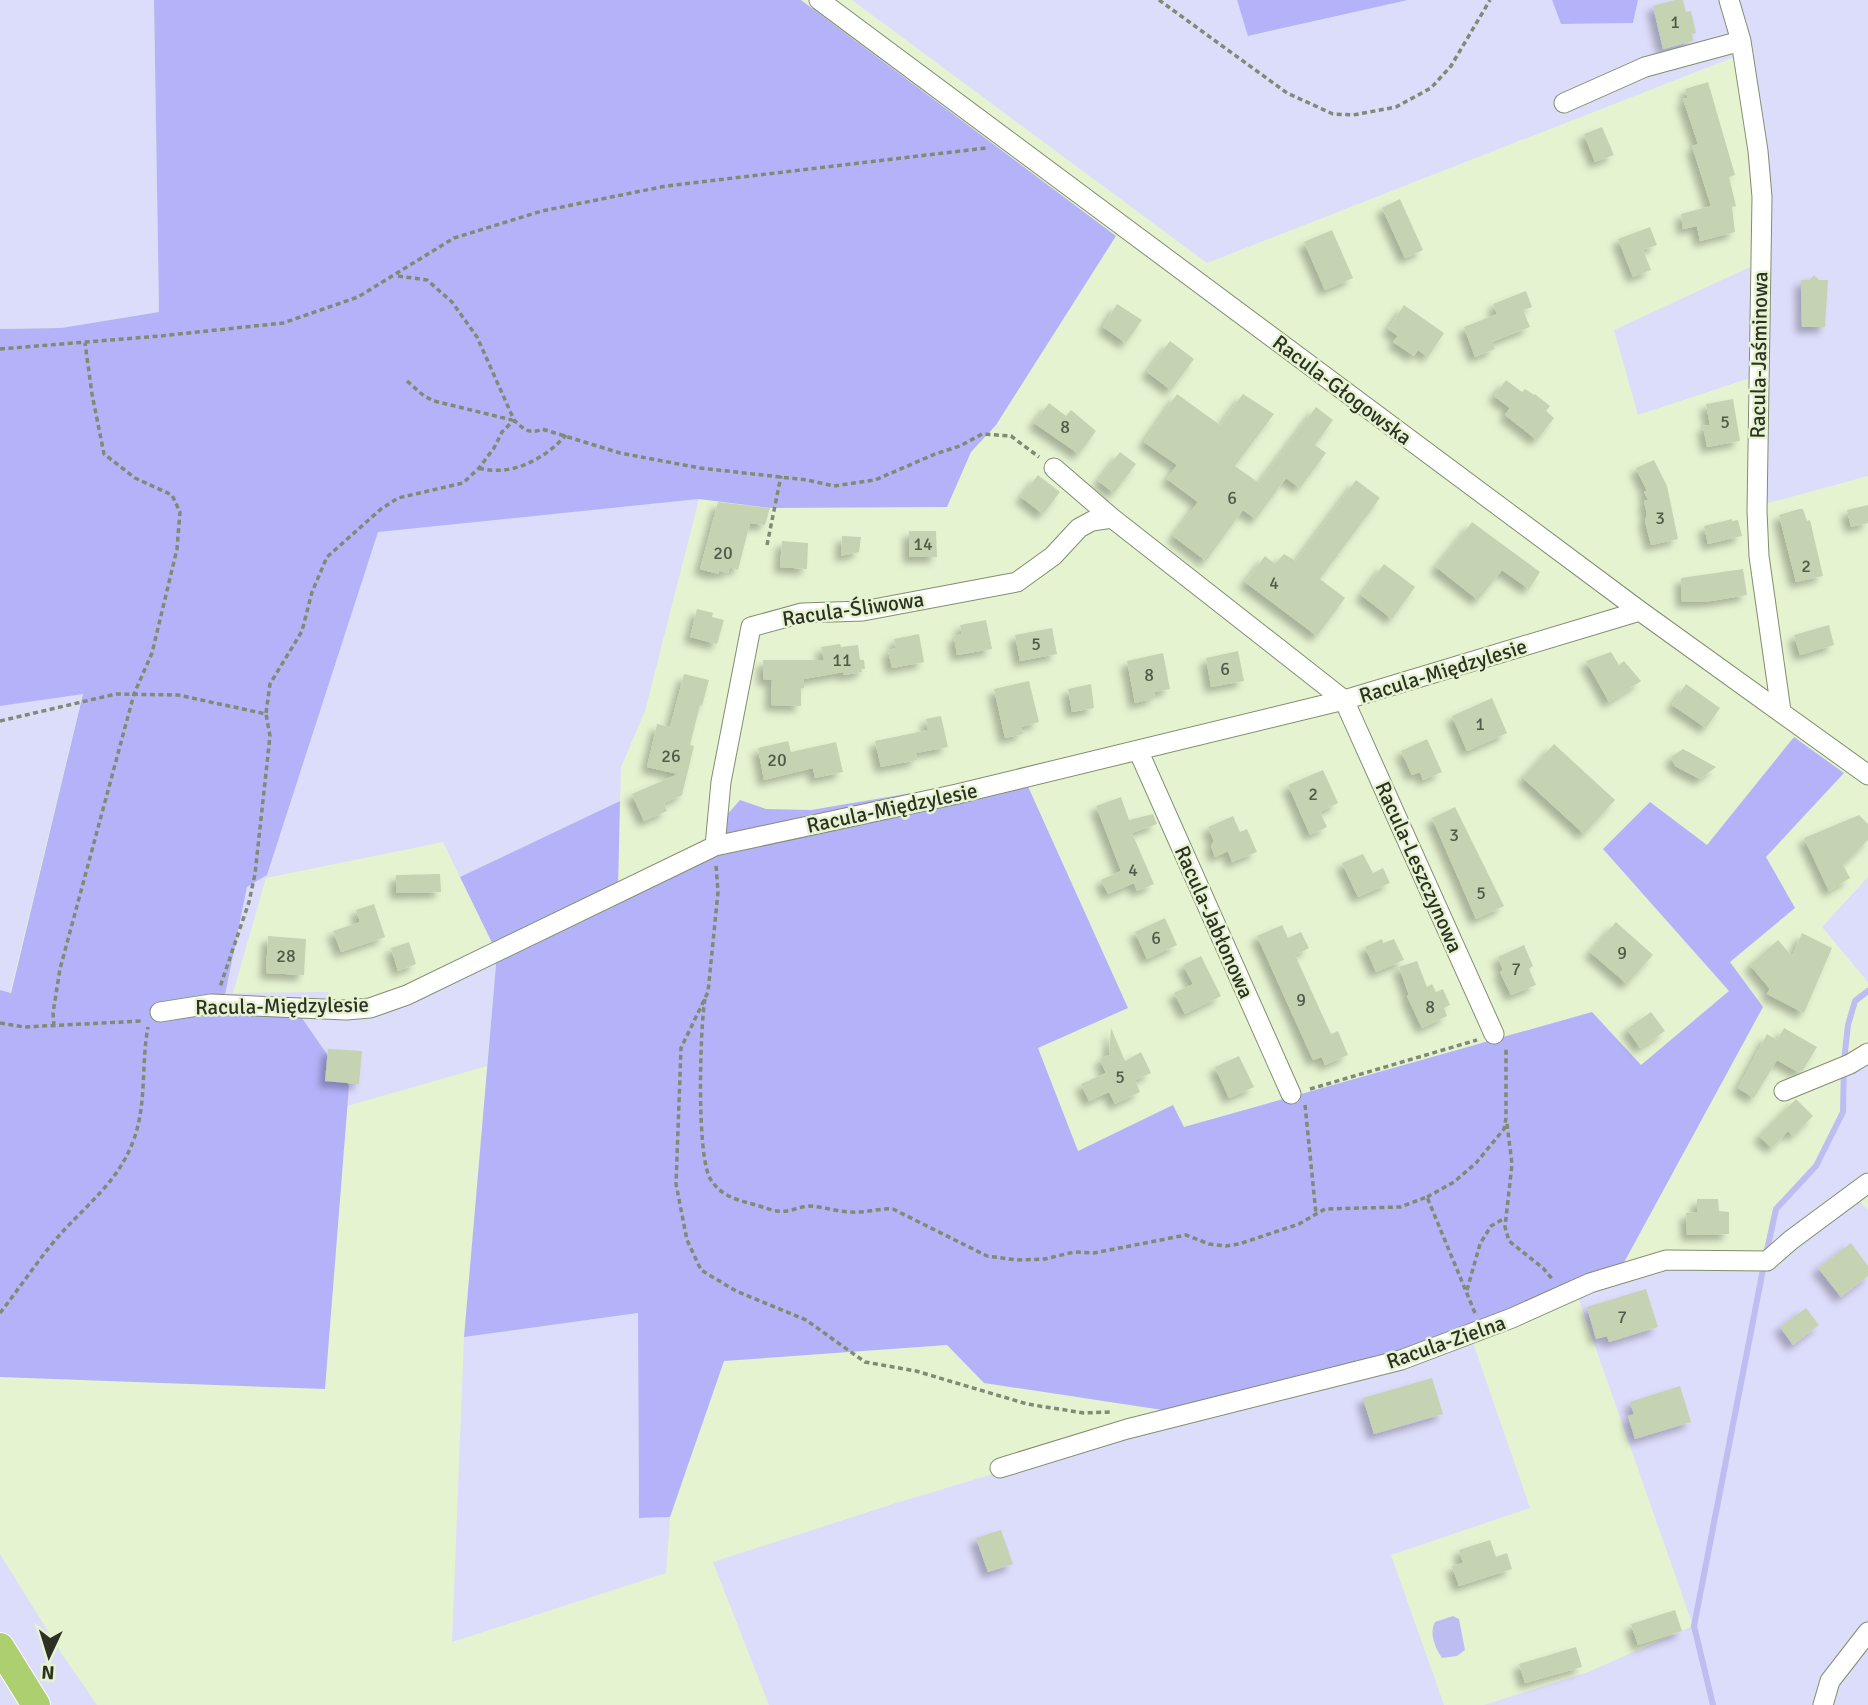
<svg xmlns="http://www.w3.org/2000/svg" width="1868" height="1705" font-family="Signika,sans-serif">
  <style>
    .green { fill: #dcdcfb }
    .forest { fill: #b4b3f9 }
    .water { fill: #bdbdf2 }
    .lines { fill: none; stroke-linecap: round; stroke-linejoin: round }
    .stream { stroke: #bdbdf2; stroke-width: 6 }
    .building { fill: #c6d3b2; filter: url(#shadow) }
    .minor-casing { stroke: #828e6f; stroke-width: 21 }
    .highway-casing { stroke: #fff; stroke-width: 30 }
    .path { stroke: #818a73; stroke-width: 3.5; stroke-dasharray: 5 3.5; stroke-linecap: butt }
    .minor { stroke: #fff; stroke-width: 19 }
    .highway { stroke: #adcf6f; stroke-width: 28 }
    .labels { text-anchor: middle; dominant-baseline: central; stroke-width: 5; stroke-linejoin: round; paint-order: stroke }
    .number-label { font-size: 18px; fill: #525a48 }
    .street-label { font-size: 21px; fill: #2c3124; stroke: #e6f3d1 }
  </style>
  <defs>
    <filter id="shadow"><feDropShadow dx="-6" dy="6" stdDeviation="3.5" flood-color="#0004"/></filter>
  </defs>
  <rect width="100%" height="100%" fill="#e6f3d1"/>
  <path class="green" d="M0,0H154L159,312L61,328L0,329Z
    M852,0H1237L1249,36L1408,0H1552L1561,24L1633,23L1638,0H1868V476L1761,505L1759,375L1638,415L1614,330L1763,261L1747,52L1207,263Z
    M699,499L645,711L621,767L620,801L460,877L443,842L266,878L233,993L328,992L333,1006L376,1005L497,953L487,1066L347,1106L349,1086L224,1001L247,887L267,875L378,531Z
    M83,693L10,993L0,990V706Z
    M1868,877V982L1822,927Z
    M1868,1043V1171L1846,1188L1868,1210V1705H1484L1588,1672L1693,1626L1574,1286L1621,1268L1764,1259L1776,1209L1816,1166L1843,1112L1844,1061Z
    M638,1313L639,1518L670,1517L666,1573L452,1642L464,1337Z
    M1469,1331L1530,1508L1391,1555L1444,1705H769L713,1562L893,1504Z
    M0,1554L62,1654L97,1705H0Z"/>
  <path class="forest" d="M154,0H801L1116,236L996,425L971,452L947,507L770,508L699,499L378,532L267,875L247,887L224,1000L295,1008L349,1086L325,1389L0,1377V990L11,993L83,694L0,706V329L61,328L159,312Z
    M1237,0H1408L1248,36Z
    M1552,0H1638L1633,23L1561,24Z
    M1794,737L1844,773L1766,857L1795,908L1730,962L1763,1007L1621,1268L1469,1331L1189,1414L984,1383L947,1345L724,1361L670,1517L639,1518L638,1313L464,1337L497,953L460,877L620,801L618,890L704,841L740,800L766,809L811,810L965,784L1021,771L1128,1008L1038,1048L1078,1151L1173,1105L1184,1127L1592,1012L1641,1065L1729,991L1603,849L1650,802L1707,845Z"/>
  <path class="water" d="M1453,1616L1459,1619L1465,1650L1457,1656L1442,1658C1435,1648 1429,1633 1435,1622Z"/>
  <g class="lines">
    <path class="stream" d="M1713,1705L1694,1626L1765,1259L1776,1209L1816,1166L1843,1112L1844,1061L1848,1025L1855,1001L1868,991"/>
  </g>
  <path class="building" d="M1675,0H1683L1686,12L1691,11L1696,33L1692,34L1693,41L1663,49L1653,6Z
    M1708,82L1735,175L1729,177L1736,206L1732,207L1735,232L1700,241L1697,226L1683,229L1681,214L1711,206L1692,146L1698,144L1683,99L1688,98L1685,89Z
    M1602,127L1614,155L1595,162L1584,134Z
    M1400,199L1423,250L1405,258L1382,208Z
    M1650,227L1657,245L1643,250L1651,270L1633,277L1618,239Z
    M1332,230L1353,278L1325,290L1304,242Z
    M1814,275L1819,280H1828L1825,327H1802L1801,280H1809Z
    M1526,291L1532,307L1523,310L1530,327L1492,342L1495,349L1475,357L1464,327L1497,314L1493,304Z
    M1117,304L1142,320L1126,343L1103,327Z
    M1404,305L1444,333L1428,357L1418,350L1414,356L1393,342L1398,336L1388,329Z
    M1170,341L1194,359L1171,390L1147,372Z
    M1506,380L1522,392L1525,389L1534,395L1535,394L1550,406L1546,411L1554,418L1537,440L1505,415L1510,408L1494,396Z
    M1177,394L1220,425L1243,394L1274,414L1235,466L1259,483L1316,407L1333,420L1315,445L1326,453L1300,488L1286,478L1256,519L1243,510L1206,561L1173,536L1198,502L1167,479L1177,465L1144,442Z
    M1733,399L1740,441L1707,447L1703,426L1710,425L1706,404Z
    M1049,403L1066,416L1071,410L1096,431L1079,454L1034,423Z
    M1120,452L1136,464L1114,493L1098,481Z
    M1654,460L1667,486L1678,539L1651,545L1645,521L1647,514L1644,501L1648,500L1644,492L1647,491L1636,468Z
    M1038,475L1060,492L1043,514L1021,497Z
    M1356,480L1380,498L1320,579L1345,598L1317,636L1245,582L1265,556L1275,564L1284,554L1296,561Z
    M718,502L770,508L765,525L750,523L738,570L730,567L728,573L719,571L718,574L700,569Z
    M1868,505V523L1851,527L1847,510Z
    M1799,509H1803L1807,521L1810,520L1823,576L1796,582L1779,515Z
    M1732,519V521L1738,520L1742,536L1708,544L1704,526Z
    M1472,522L1540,572L1529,589L1502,570L1478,600L1436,567Z
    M909,531H936L937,557H909Z
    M842,536L861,537L859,552L841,556Z
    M782,541L808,543L807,569L780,567Z
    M1384,564L1415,587L1392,619L1361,595Z
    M1743,569L1747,595L1711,601L1682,602L1681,578Z
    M697,609L713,613L712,617L724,620L717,644L690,637Z
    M986,620L992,649L957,655L954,636L962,634L960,625Z
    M1829,625L1834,645L1800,655L1794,635Z
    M1052,628L1057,654L1020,661L1015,635Z
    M919,634L924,662L892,668L888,650L896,648L894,639Z
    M840,644L841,647L858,645L860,660H864L865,669H861L862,672L844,675L843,672L804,679V688H801V706L771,705L772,680L763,679V660H824L821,647Z
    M1238,651L1244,681L1211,687L1206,658Z
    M1611,652L1619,665L1624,661L1641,681L1609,702L1586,661Z
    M1163,653L1170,689L1154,692L1155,698L1135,703L1127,661Z
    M684,674L709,680L702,706L700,705L690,745L694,746L682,795L664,803L667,811L644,821L632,794L678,774L647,767L657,724L670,727Z
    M1029,681L1039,722L1021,727L1023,734L1005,738L994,689Z
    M1091,684L1094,708L1072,712L1068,689Z
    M1686,684L1720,708L1706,728L1672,705Z
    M1492,698L1507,733L1467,751L1452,716Z
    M941,716L948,747L916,753L917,760L881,767L875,741L928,730L926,719Z
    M1427,739L1442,772L1423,780L1420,772L1412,775L1401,751Z
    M788,741L791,752L836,742L843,772L815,778L813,768L764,780L758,748Z
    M1554,744L1615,800L1584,834L1523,778Z
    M1683,749L1716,767L1700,779L1675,766L1671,757Z
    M1323,770L1338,803L1320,812L1327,827L1310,835L1288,785Z
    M1121,797L1129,820L1153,814L1157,824L1132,833L1154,884L1137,891L1134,883L1108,894L1101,880L1121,871L1096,806Z
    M1455,807L1504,906L1476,919L1432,818Z
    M1859,815L1868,824V840L1843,865L1850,878L1829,891L1804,838Z
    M1233,816L1240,832L1247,829L1257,852L1232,862L1228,851L1215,857L1211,846L1214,841L1208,827Z
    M1363,854L1373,873L1383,868L1390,883L1358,897L1342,863Z
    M440,874L441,892L396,893V875Z
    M374,904L385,937L341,952L333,931L360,922L356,910Z
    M1165,918L1177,945L1147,959L1135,932Z
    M1616,922L1653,955L1627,984L1590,952Z
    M1282,925L1288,938L1301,932L1309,948L1295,955L1331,1034L1338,1031L1348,1055L1325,1065L1322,1057L1313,1060L1257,936Z
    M1802,933L1832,948L1804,1013L1767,994L1770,989L1750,965L1778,940L1792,956Z
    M268,936L306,939L304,975L266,973Z
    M1382,939L1383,943L1394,939L1404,960L1376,972L1365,947Z
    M409,942L416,964L398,971L391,948Z
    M1524,945L1533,966L1529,969L1536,985L1511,995L1500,972L1503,970L1498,957Z
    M1201,956L1221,996L1185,1014L1174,993L1193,984L1183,965Z
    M1417,961L1427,987L1432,984L1436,992L1443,989L1450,1005L1444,1008L1447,1016L1422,1028L1407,996L1409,995L1399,967Z
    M1651,1012L1665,1031L1640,1048L1627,1029Z
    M1111,1028L1125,1061L1141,1052L1151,1073L1135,1080L1140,1092L1115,1104L1109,1092L1089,1101L1081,1084L1106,1073L1100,1059L1109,1055Z
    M1784,1028L1817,1047L1803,1070L1798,1072L1777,1060L1754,1098L1738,1088L1767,1034L1777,1040Z
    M328,1049L362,1051L359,1084L325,1081Z
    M1239,1056L1254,1087L1229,1098L1215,1067Z
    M1796,1099L1813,1116L1793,1136L1788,1131L1772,1148L1759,1136Z
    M1697,1199H1718L1719,1211L1729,1212V1234L1687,1235L1686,1213L1697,1212Z
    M1851,1243L1868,1266V1276L1841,1297L1818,1268Z
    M1646,1289L1658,1327L1609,1342L1607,1336L1596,1339L1587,1307Z
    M1806,1308L1819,1325L1793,1345L1780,1327Z
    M1432,1378L1443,1414L1374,1434L1363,1398Z
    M1680,1386L1691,1422L1635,1439L1628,1416L1634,1414L1630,1402Z
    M1001,1530L1013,1564L988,1572L976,1538Z
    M1490,1540L1496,1557L1507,1553L1512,1569L1459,1586L1452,1566L1463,1563L1459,1550Z
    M1675,1610L1682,1631L1638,1645L1631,1624Z
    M1576,1647L1582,1667L1525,1683L1519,1664Z"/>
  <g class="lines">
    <defs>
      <path id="minor" d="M819,0L1640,611L1868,775
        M1729,0L1741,41L1758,151L1762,197L1757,511L1759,556L1781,711
        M1564,103L1645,67L1741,41
        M1054,468L1112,518L1344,700L1494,1034
        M1138,750L1291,1094
        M715,846L721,782L751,627L802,613L863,611L1017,582L1053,556L1079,528L1092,521L1112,518
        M160,1012L211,1004L346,1010L370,1008L407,995L715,846L957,794L1344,700L1640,611
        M1784,1091L1850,1064L1868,1053
        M1000,1468L1127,1429L1401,1360L1512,1318L1590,1283L1666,1260L1767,1261L1791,1240L1868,1183
        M1823,1705L1830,1681L1868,1632"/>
      <path id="highway" d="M0,1647L36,1705"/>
    </defs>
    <use href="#minor" class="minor-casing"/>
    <use href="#highway" class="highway-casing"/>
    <path class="path" d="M1159,0L1287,93L1333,114L1353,115L1396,107L1431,88L1451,66L1490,0
      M398,276L427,280L452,302L477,337L514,420C523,429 530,435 542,429L620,453L700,468L807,480L834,486L875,480L935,454L960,446L982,434L1011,436L1039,457
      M0,349L160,336L283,323L358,297L454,238L542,211L666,186L986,148
      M407,381L424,396L434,401L512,420
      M479,468C511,477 545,459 566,435
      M767,545L781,476
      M266,713L270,684L302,631L312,592L327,557L381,509L398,498L463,483L479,468L494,448L502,432L514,420
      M0,721L116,694L178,695L266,714L270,736L255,874L249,902L220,987
      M716,866L718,892L708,992L681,1048L676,1184L687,1240L701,1270L736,1291L806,1320L865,1362L916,1371L1027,1404L1084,1413L1111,1412
      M705,999C700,1027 696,1159 711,1180C722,1197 738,1200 756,1205C763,1207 770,1210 777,1211C788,1213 797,1207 808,1206C822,1206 837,1212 851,1212C866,1213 879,1208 893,1209L987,1256L1017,1260L1045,1259L1074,1252L1094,1253L1186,1235L1209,1244L1226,1246L1239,1244L1299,1224L1325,1209L1400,1207L1427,1197L1475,1313
      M0,1023L24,1027L142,1021
      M54,1026L53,1013L60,969L134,694L152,653L177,549L180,512L172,495L135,478L104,454L92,394L85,343
      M1310,1089L1477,1040
      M1305,1105L1316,1214
      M1507,1124L1512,1164L1505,1227L1509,1241L1543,1268L1553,1280
      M1427,1197L1454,1182L1476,1163L1504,1129L1506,1118V1049
      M1467,1290L1480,1244L1491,1226L1505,1218
      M0,1313C18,1290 34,1266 52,1244C82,1207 117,1186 134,1139C147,1102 141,1064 148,1027"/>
    <use href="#minor" class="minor"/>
    <use href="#highway" class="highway"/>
  </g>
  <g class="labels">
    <g class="number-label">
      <text x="1675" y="22">1</text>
      <text x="1725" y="422">5</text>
      <text x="1065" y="427">8</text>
      <text x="1232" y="498">6</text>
      <text x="1660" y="518">3</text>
      <text x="923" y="544">14</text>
      <text x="723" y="553">20</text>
      <text x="1806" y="566">2</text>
      <text x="1274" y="583">4</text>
      <text x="1036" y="644">5</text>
      <text x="842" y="660">11</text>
      <text x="1225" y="669">6</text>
      <text x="1149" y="675">8</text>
      <text x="1480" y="724">1</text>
      <text x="671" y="756">26</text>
      <text x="777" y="760">20</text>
      <text x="1313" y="794">2</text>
      <text x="1454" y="835">3</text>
      <text x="1133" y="870">4</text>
      <text x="1481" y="893">5</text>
      <text x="1156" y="938">6</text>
      <text x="1622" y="953">9</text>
      <text x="286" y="956">28</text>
      <text x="1516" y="969">7</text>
      <text x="1301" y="1000">9</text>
      <text x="1430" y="1007">8</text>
      <text x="1120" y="1077">5</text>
      <text x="1622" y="1317">7</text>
    </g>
    <g class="street-label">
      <text transform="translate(1759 355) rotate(-89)">Racula-Jaśminowa</text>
      <text transform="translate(1342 390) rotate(37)">Racula-Głogowska</text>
      <text transform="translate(853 609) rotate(-8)">Racula-Śliwowa</text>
      <text transform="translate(1443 671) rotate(-17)">Racula-Międzylesie</text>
      <text transform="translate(892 808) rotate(-12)">Racula-Międzylesie</text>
      <text transform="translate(1419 867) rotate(66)">Racula-Leszczynowa</text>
      <text transform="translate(1214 922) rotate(66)">Racula-Jabłonowa</text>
      <text transform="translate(282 1006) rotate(-1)">Racula-Międzylesie</text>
      <text transform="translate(1446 1342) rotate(-19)">Racula-Zielna</text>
    </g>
  </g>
  <g transform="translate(49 1656) rotate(184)" stroke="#e6f3d1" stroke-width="5" paint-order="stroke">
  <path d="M0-5L12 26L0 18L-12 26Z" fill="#2c3124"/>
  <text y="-10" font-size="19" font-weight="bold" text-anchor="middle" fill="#2c3124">N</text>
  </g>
</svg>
